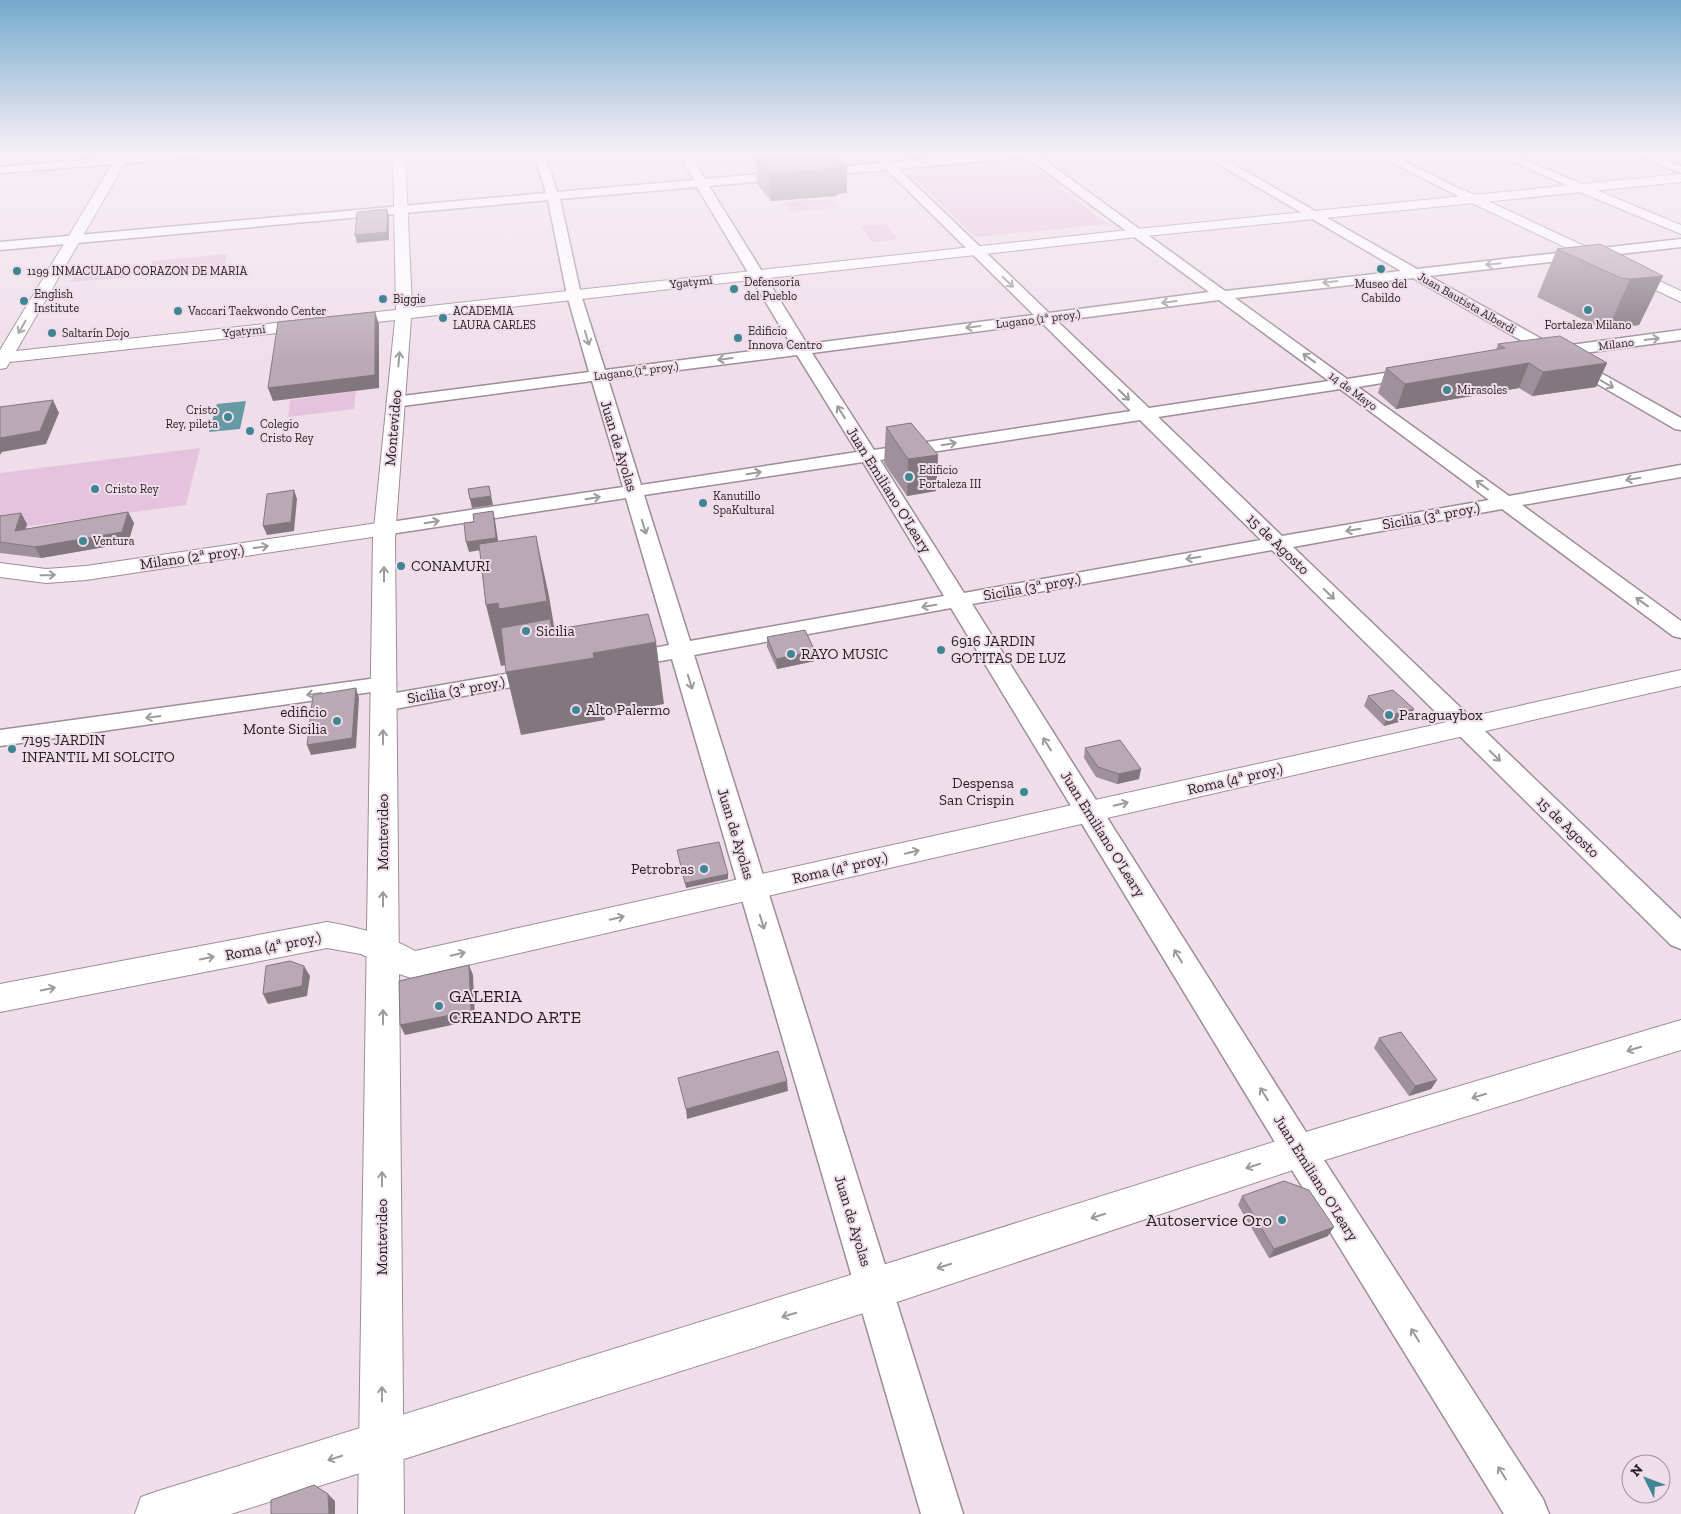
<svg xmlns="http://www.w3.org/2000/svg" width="1681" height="1514" font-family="'Zilla Slab',serif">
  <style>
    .green { fill: #e5c3dc }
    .water { fill: #679aa5 }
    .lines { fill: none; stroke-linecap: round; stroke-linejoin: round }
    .street-casing { stroke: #9c8d98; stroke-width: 3 }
    .secondary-casing { stroke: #9c8d98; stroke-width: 2 }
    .primary-casing { stroke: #9c8d98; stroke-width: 2 }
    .street { fill: #fff; fill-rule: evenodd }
    .secondary { fill: #fff; fill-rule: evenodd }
    .primary { fill: #fff; fill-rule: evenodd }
    .wall { fill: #9f919c }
    .shaded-wall { fill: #82767f }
    .building { fill: #b9a9b5; stroke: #82767f }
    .oneway { stroke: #9c9a9c }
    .poi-dot { fill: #408593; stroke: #efdeea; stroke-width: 2 }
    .labels { text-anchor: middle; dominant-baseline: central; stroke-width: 4; stroke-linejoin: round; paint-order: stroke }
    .far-poi-label { font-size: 12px; fill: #241e22; stroke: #efdeea; text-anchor: start }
    .far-street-label { font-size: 12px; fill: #241e22; stroke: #efdeea }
    .street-label { font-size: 15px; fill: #241e22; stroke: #efdeea }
    .poi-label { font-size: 15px; fill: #241e22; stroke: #efdeea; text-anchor: start }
    .near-poi-label { font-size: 18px; fill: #241e22; stroke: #efdeea; text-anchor: start }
  </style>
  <rect width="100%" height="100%" fill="#efdeea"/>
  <path class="green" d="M1023,159L1107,224L975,237L905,169Z
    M831,199L838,208L790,212L783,202Z
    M886,224L898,239L872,242L861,226Z
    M227,254L224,267L147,274L152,261Z
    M136,266L130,277L70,282L78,271Z
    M356,391L354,409L288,417L290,400Z
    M200,448L186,505L0,530V473Z"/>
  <path class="water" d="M246,401L240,429L209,432L217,404Z"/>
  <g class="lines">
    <defs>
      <path id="street" d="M192,151H244L239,154L0,173V167Z
        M533,151H544L557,192L694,180L677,151H688L705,179L880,163L869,151H881L892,162L1016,151H1062L1057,154L1039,156L1225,291L1401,271L1196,151H1210L1417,269L1681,239V247L1429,276L1556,347L1681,330V340L1569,355L1681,418V430L1675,429L1551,357L1542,356L1541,352L1413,278L1235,298L1347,379L1417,368L1423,370L1425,373L1423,376L1358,387L1509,496L1681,465V477L1522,505L1681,621V638L1673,636L1502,509L1293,547L1681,919V949L1671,945L1272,550L972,604L1311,1140L1543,1499L1549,1514H1504L1287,1162L951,608L694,655L963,1514H921L672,659L625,667L617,665L614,660L617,655L669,645L626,498L384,535L377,533L374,529L377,525L384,523L623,487L592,381L395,407L389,406L387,402L389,398L395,397L589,372L567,295L548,200L0,250V242L546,193ZM1026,157L1209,292L1049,313L899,169ZM887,170L1034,315L807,344L709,186ZM697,187L792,346L605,370L581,295L560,199ZM1219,300L1329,381L1149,408L1057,321ZM1042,323L1131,411L874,450L812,353ZM797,355L857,452L641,485L608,379ZM1340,389L1489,500L1282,536L1158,417ZM1140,420L1261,540L964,593L880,460ZM863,462L944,596L690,641L644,495Z
        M1369,151H1384L1470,194L1468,197H1460Z
        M1489,151H1504L1574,181L1576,183L1570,187L1566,185Z
        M1627,151H1643L1681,166V173Z
        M541,668L549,670L553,675L549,680L384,711L376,708L372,703L376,698L384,695Z
        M384,677L392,679L396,684L392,689L0,746V730Z"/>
      <path id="secondary" d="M1570,179L1681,225V234L1565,186L1564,183L1565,180Z
        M1464,190L1681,291V302L1459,197L1457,194Z
        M384,522L392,524L395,529L392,534L86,580L46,583L0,577V563L46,569L86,566Z
        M1681,670V686L411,978L399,974L361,954L327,948L0,1012V984L327,922C358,927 387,935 415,951Z
        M1681,1020V1050L1299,1168L873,1310L231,1514H135L141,1497L158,1491L873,1268L1299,1134Z"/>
      <path id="primary" d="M120,151H132L16,351L396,310L393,151H405L412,308L1137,229L1681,174V182L1137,237L411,318L395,538L404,1514H358L373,538L395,320L10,362L6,368L0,369V350Z"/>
    </defs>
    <use href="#street" class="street-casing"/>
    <use href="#secondary" class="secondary-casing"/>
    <use href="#primary" class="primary-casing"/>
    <use href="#street" class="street"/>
    <use href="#secondary" class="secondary"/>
    <use href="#primary" class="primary"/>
  </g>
  <path class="wall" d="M756,156L847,166V193L837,194V196L771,201L757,184Z
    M1557,249L1663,276L1639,325L1608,329L1598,327L1537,297Z
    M1498,344L1607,363L1596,387L1532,396L1519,388L1396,409L1378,393L1386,368L1496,350Z
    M886,427L938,455L936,491L907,496L884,463Z
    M128,512L134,523L128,543L41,558L0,553V516L27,524L26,529Z
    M767,637L815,651V661L777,669L767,647Z
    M1368,696L1409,719L1384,726L1364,706Z
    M1085,748L1139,779L1117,784L1096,777L1084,758Z
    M1379,1038L1437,1080L1431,1089L1409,1096L1374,1048Z
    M1242,1196L1328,1236L1269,1258L1238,1205Z"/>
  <path class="shaded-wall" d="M847,166V193L837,194V196L771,201L770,174Z
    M387,209L389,216V240L357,243L355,235Z
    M1663,276L1639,325L1608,329L1630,279Z
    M375,312L379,324V388L273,401L268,388Z
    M1529,363L1519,388L1396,409L1405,384Z
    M1607,363L1596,387L1532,396L1543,372Z
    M53,400L59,413L46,444L2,452L0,455V438Z
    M938,455L936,491L907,496L908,459Z
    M489,486L493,505L472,508L470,499Z
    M294,490L297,499L294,531L267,535L263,526Z
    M493,511L495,520L499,547L469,552L466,542Z
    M128,512L134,523L128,543L41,558L35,547Z
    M21,513L27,524L21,542L15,531Z
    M536,536L549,596L560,662L593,653L656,642L664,704L604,715L605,720L521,735L506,672L512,664L501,666L486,605Z
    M815,651V661L777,669L776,659Z
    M356,688L359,698L356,748L311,755L307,745Z
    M1414,709L1409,719L1384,726L1388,716Z
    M1141,769L1139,779L1117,784L1119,774Z
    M728,874V879L686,888L685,883Z
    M469,965L473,975L475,1020L405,1035L400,1025Z
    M304,966L310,976L307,996L268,1004L263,994Z
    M1437,1080L1431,1089L1409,1096L1415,1086Z
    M787,1081L788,1091L687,1119L686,1109Z
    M1334,1227L1328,1236L1269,1258L1274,1249Z
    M328,1494L335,1501V1514H329Z"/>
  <path class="building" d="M816,151H832L847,166H836L837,168L770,174L756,156Z
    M387,209V232L355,235L357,212Z
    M1600,244L1663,276L1630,279L1621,278L1557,249Z
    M375,312V375L268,388L278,322Z
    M1560,336L1607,363L1543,372L1529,363L1405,384L1386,368L1505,348L1498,344Z
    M53,400L40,431L0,438V407Z
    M911,423L938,455L908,459L886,427Z
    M489,486L491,496L470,499L468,489Z
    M294,490L291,522L263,526L267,494Z
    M493,511L496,538L466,542L464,523L474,522L473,514Z
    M128,512L122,532L35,547L0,542V516L21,513L15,531Z
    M536,536L547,601L499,609L498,603L486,605L479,544Z
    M648,614L656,642L593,653L594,658L506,672L501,628L550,619L552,630Z
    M805,630L815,651L776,659L767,637Z
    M356,688L352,738L307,745L313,695Z
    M1393,690L1414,709L1388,716L1368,696Z
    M1120,740L1141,769L1119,774L1098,767L1085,748Z
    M719,842L728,874L685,883L677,850Z
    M290,961L304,966L302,986L263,994L266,966Z
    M469,965L471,1011L400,1025L399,981Z
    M1401,1032L1437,1080L1415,1086L1379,1038Z
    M778,1051L787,1081L686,1109L678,1078Z
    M1284,1181L1309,1190L1334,1227L1274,1249L1242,1196Z
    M314,1485L328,1494L329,1514H271V1500Z"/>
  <defs><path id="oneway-shaft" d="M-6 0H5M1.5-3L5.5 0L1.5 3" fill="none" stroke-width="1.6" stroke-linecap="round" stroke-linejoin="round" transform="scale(1.25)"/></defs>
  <g class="oneway">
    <use href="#oneway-shaft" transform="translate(1493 264) rotate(174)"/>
    <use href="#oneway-shaft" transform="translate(1008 282) rotate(44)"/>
    <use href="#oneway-shaft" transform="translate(1330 282) rotate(173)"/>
    <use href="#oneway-shaft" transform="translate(1169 302) rotate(173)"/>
    <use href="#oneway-shaft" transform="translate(22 327) rotate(120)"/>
    <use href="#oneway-shaft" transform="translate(973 327) rotate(173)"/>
    <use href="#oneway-shaft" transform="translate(587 338) rotate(73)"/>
    <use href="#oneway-shaft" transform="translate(1652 339) rotate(-7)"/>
    <use href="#oneway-shaft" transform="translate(1309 358) rotate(-144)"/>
    <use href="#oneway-shaft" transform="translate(399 359) rotate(-85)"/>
    <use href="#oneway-shaft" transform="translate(725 359) rotate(173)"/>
    <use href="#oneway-shaft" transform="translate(1607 384) rotate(30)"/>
    <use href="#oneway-shaft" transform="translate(1124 395) rotate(44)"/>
    <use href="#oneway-shaft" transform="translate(841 412) rotate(-122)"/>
    <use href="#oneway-shaft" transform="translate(949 444) rotate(-9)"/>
    <use href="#oneway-shaft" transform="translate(754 473) rotate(-9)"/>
    <use href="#oneway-shaft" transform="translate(1633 479) rotate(170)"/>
    <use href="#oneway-shaft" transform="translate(1482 485) rotate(-144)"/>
    <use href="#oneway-shaft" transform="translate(593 498) rotate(-9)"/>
    <use href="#oneway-shaft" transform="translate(432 522) rotate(-9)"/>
    <use href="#oneway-shaft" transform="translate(644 527) rotate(73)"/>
    <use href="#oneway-shaft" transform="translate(1353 530) rotate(170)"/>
    <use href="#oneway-shaft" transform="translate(261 547) rotate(-8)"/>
    <use href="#oneway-shaft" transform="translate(1193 558) rotate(170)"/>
    <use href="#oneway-shaft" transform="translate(384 574) rotate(-90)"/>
    <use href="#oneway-shaft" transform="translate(48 575) rotate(-1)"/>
    <use href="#oneway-shaft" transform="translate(1329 594) rotate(44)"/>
    <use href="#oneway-shaft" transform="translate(1642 602) rotate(-144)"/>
    <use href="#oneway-shaft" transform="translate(929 606) rotate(170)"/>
    <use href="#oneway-shaft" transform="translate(690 682) rotate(73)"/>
    <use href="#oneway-shaft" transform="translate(314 694) rotate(172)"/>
    <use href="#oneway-shaft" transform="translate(153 717) rotate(172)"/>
    <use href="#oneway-shaft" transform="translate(383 737) rotate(-90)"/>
    <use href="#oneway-shaft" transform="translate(1047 744) rotate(-122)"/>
    <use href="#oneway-shaft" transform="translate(1495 756) rotate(44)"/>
    <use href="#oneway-shaft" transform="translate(1121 804) rotate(-13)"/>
    <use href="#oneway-shaft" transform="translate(912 852) rotate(-13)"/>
    <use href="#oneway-shaft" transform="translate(383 899) rotate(-90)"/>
    <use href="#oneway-shaft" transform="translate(617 918) rotate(-13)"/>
    <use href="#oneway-shaft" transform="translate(762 922) rotate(73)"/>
    <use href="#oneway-shaft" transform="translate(458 954) rotate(-13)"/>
    <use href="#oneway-shaft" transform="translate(1178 956) rotate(-122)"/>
    <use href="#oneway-shaft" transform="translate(207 958) rotate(-11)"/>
    <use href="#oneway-shaft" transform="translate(48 989) rotate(-11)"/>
    <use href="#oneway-shaft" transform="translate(383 1017) rotate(-90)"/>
    <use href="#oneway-shaft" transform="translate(1634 1049) rotate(163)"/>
    <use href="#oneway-shaft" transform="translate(1264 1094) rotate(-122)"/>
    <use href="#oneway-shaft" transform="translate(1479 1096) rotate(163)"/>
    <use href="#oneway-shaft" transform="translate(1253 1166) rotate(162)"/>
    <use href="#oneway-shaft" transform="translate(382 1179) rotate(-90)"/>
    <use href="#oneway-shaft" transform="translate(1098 1216) rotate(162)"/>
    <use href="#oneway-shaft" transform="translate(944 1266) rotate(162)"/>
    <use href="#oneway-shaft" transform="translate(789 1315) rotate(163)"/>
    <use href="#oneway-shaft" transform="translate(1415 1335) rotate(-122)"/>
    <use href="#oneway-shaft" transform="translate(382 1394) rotate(-90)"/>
    <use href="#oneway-shaft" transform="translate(335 1458) rotate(162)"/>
    <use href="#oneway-shaft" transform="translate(1502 1473) rotate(-122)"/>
  </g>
  <linearGradient id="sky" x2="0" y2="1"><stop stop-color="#74aacd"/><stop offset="0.42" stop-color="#f8f0f6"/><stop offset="1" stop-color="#f8f0f6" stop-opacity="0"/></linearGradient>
  <rect width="1681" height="363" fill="url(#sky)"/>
  <g class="poi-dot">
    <circle cx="1381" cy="269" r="5"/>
    <circle cx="17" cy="271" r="5"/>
    <circle cx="734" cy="289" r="5"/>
    <circle cx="383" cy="299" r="5"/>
    <circle cx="24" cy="301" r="5"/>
    <circle cx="1588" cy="310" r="5"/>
    <circle cx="178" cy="311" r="5"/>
    <circle cx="443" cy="318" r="5"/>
    <circle cx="52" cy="333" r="5"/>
    <circle cx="738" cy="338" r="5"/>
    <circle cx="1447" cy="390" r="5"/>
    <circle cx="228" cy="417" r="5"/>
    <circle cx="250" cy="431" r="5"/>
    <circle cx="909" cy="477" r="5"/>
    <circle cx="95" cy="489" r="5"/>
    <circle cx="703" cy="503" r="5"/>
    <circle cx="83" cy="541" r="5"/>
    <circle cx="401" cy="566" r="5"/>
    <circle cx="526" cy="631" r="5"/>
    <circle cx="941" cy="650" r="5"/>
    <circle cx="791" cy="654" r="5"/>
    <circle cx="576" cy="710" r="5"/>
    <circle cx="1389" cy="715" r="5"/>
    <circle cx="337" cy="721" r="5"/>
    <circle cx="12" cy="749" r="5"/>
    <circle cx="1024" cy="792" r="5"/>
    <circle cx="704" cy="869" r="5"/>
    <circle cx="439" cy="1006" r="5"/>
    <circle cx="1282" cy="1220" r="5"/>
  </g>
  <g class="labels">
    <g class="far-poi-label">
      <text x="27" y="271">1199 INMACULADO CORAZON DE MARIA</text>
      <text x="744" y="282">Defensoría<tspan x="744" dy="14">del Pueblo</tspan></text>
      <text x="1381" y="284" text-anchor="middle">Museo del<tspan x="1381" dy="14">Cabildo</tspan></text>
      <text x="34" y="294">English<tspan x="34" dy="14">Institute</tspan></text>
      <text x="393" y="299">Biggie</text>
      <text x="188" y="311">Vaccari Taekwondo Center</text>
      <text x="453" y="311">ACADEMIA<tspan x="453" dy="14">LAURA CARLES</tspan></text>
      <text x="1588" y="325" text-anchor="middle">Fortaleza Milano</text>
      <text x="748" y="331">Edificio<tspan x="748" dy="14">Innova Centro</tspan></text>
      <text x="62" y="333">Saltarín Dojo</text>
      <text x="1457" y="390">Mirasoles</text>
      <text x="218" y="410" text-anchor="end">Cristo<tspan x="218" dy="14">Rey, pileta</tspan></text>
      <text x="260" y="424">Colegio<tspan x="260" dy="14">Cristo Rey</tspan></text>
      <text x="919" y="470">Edificio<tspan x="919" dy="14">Fortaleza III</tspan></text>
      <text x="105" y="489">Cristo Rey</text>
      <text x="713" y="496">Kanutillo<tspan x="713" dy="14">SpaKultural</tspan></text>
      <text x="93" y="541">Ventura</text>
    </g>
    <g class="far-street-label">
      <text transform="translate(691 282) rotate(-6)">Ygatymí</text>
      <text transform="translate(1467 303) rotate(30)">Juan Bautista Alberdi</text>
      <text transform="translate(1038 319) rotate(-7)">Lugano (1ª proy.)</text>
      <text transform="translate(244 331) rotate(-6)">Ygatymí</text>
      <text transform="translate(1616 344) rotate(-7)">Milano</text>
      <text transform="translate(636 371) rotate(-7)">Lugano (1ª proy.)</text>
      <text transform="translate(1353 391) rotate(36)">14 de Mayo</text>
    </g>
    <g class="street-label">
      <text transform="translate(393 428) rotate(-85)">Montevideo</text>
      <text transform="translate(619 446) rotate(73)">Juan de Ayolas</text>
      <text transform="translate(889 490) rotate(58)">Juan Emiliano O'Leary</text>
      <text transform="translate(1431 516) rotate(-10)">Sicilia (3ª proy.)</text>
      <text transform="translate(1278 544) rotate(44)">15 de Agosto</text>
      <text transform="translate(192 557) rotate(-8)">Milano (2ª proy.)</text>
      <text transform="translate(1032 587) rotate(-10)">Sicilia (3ª proy.)</text>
      <text transform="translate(456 690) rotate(-10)">Sicilia (3ª proy.)</text>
      <text transform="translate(1235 779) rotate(-13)">Roma (4ª proy.)</text>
      <text transform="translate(1568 827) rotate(44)">15 de Agosto</text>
      <text transform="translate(383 832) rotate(-90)">Montevideo</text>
      <text transform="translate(736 834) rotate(73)">Juan de Ayolas</text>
      <text transform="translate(1103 834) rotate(58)">Juan Emiliano O'Leary</text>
      <text transform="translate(840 868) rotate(-13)">Roma (4ª proy.)</text>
      <text transform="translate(273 946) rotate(-11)">Roma (4ª proy.)</text>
      <text transform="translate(1316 1178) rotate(58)">Juan Emiliano O'Leary</text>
      <text transform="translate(853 1221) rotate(73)">Juan de Ayolas</text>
      <text transform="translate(382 1237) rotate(-90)">Montevideo</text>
    </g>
    <g class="poi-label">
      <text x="411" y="566">CONAMURI</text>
      <text x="536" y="631">Sicilia</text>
      <text x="951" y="641">6916 JARDIN<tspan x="951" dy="17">GOTITAS DE LUZ</tspan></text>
      <text x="801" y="654">RAYO MUSIC</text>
      <text x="586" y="710">Alto Palermo</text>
      <text x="327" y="712" text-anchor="end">edificio<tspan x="327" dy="17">Monte Sicilia</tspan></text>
      <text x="1399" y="715">Paraguaybox</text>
      <text x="22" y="740">7195 JARDIN<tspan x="22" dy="17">INFANTIL MI SOLCITO</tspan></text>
      <text x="1014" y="783" text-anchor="end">Despensa<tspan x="1014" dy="17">San Crispin</tspan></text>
      <text x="694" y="869" text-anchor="end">Petrobras</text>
    </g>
    <g class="near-poi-label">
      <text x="449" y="996">GALERIA<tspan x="449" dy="21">CREANDO ARTE</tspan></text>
      <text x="1272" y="1220" text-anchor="end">Autoservice Oro</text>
    </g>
  </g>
  <g transform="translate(1646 1479) rotate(312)"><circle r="24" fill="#efdeea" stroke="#9e919a"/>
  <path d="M0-4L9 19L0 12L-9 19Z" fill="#408593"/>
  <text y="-8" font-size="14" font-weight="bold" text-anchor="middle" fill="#241e22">N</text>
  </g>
</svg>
